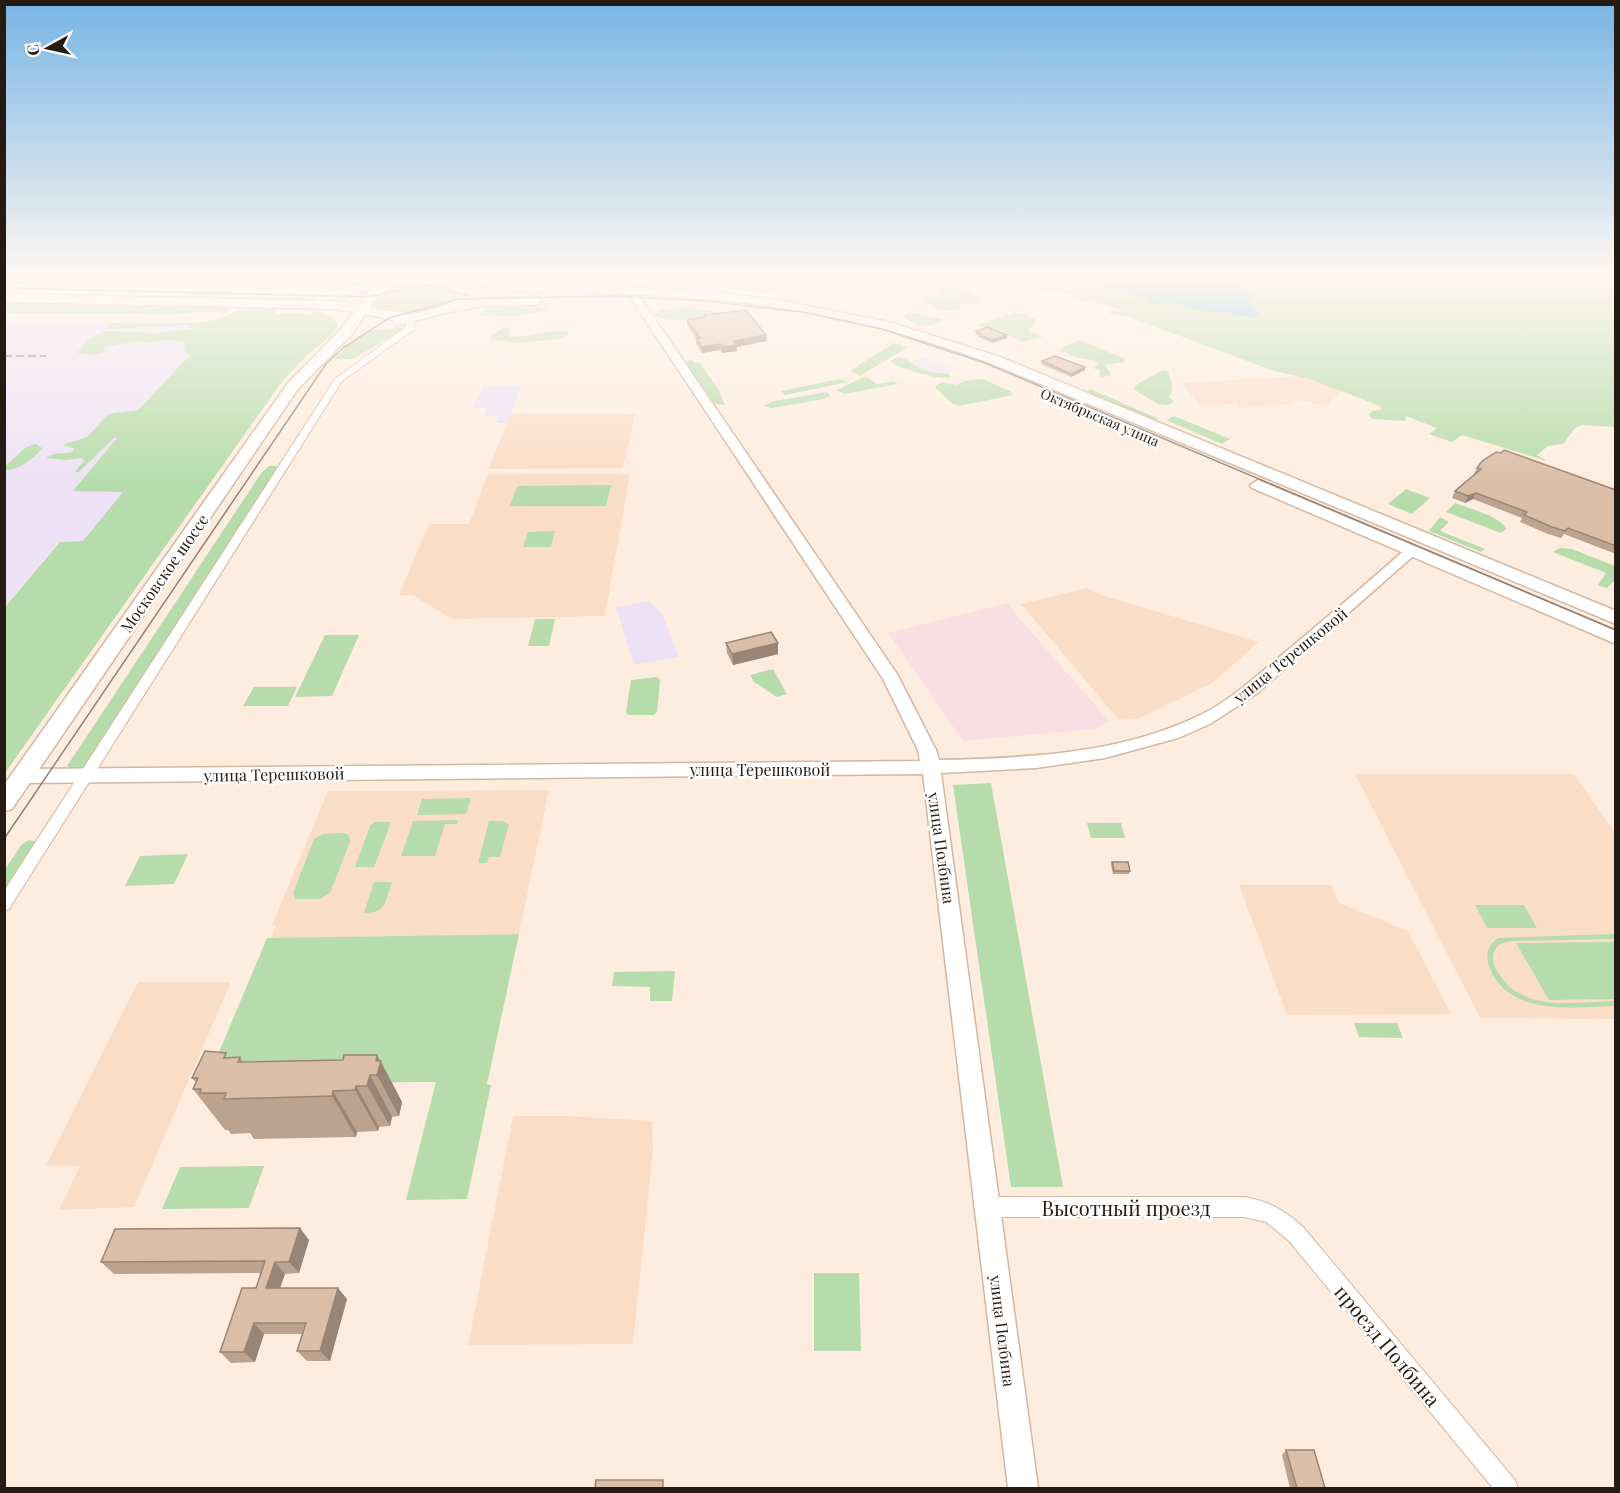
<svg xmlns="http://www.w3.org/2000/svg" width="1620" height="1493" font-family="'Playfair Display',serif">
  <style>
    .built { fill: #faddc7 }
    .industrial { fill: #ede1f5 }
    .medical { fill: #f9dfe4 }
    .green { fill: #b5dcaa }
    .water { fill: #6eb7e0 }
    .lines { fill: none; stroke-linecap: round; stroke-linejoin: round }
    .street-casing { stroke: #d3b7a1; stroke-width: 2 }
    .secondary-casing { stroke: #d3b7a1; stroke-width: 3 }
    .primary-casing { stroke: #d3b7a1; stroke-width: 3 }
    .street { fill: #fff; fill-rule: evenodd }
    .secondary { fill: #fff; fill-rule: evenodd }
    .primary { fill: #fff; fill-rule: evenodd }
    .tram { stroke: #908277; stroke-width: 1.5 }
    .rail { stroke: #908277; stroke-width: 2; stroke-dasharray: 8 4; stroke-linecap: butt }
    .wall { fill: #bba390 }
    .shaded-wall { fill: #998575 }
    .building { fill: #dabea7; stroke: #998575; stroke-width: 1.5 }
    .labels { text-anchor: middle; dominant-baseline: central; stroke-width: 5; stroke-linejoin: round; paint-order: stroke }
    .far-street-label { font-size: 14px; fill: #261b13; stroke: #fff }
    .street-label { font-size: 16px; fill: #261b13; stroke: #fff }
    .near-street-label { font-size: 20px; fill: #261b13; stroke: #fff }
  </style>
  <rect width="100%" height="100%" fill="#feeddf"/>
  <path class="built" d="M1299,376L1344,388L1327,406L1302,400L1283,405L1240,408L1237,404L1200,406L1181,383Z
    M511,414H635L623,468L488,469Z
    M488,474H630L605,616L452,619L412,595H399L429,524H469Z
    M1087,588L1098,594L1259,642L1212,683L1140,718L1119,720L1021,604Z
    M1355,774H1574L1615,833V1019L1480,1018Z
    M549,790L519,934L271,938L276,926L272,925L328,791Z
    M1239,885H1331L1339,903L1408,931L1451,1014L1287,1015Z
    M138,982H231L134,1207L59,1210L80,1166H46Z
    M513,1116H568L652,1121L653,1151L633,1344L468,1345Z"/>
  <path class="industrial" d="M212,322L189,356L114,437L117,438L73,491H124L83,541L59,542L5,606V323Z
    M922,357L955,369L942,376L909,364Z
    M521,385L508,423H496L498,415L484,416L487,408H473L483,386Z
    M649,601L662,613L679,657L634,665L616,607Z"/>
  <path class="medical" d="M1008,603L1014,612L1109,721L1095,729L963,741L888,633Z"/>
  <path class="green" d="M708,276L774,278L776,280L771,284L785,288L767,294L718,287L704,282Z
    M910,276H1615V427L1583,425L1575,428L1563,444L1548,446L1537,455L1547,461L1462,435L1452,442L1429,434L1437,428L1406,416L1405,421L1373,419L1369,415L1372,411L1381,410L1380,406L1310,379L1274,371L1129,317L1111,314L1108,311L1128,312L1089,300L1082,302L1072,297V295C1059,291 1050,293 1039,289C1029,287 1021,283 1011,284L1012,286C1002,289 992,286 982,288L977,285L967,289L959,288L970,291L979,299V302L960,305L959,310L944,311L934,308L923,298L938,296L946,288L953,285Z
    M434,283L447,285L457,293L456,298C440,310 386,324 372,304C383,285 415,284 434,283Z
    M5,303L227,307L230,309L227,313C220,314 214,312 208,312C186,312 166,317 145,314L5,313Z
    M486,306L543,308L549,310L516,316L479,315L484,311L482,307Z
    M681,307L728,313C711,317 667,325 654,315L661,310Z
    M241,309H273L276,314H310L311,311C322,311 332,314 338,325L330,337L309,353L281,383L5,773V607L60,542L83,541L123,492L73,491L117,438H114L79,472H75L84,461L82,458L66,460L46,458C54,451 65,455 74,451V448L64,446L65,444L87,437L108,414L138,410L190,355L185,353L184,341L166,340L148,343L136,341L105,347L104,352L94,355L77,353L90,338L104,331L156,333L192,329L188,325L110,329L105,326L109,323H198L218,319Z
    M1015,312L1026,314L1037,320L1028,331L1043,337L1022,342L1001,330L978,325Z
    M907,313C920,312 928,318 940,318L943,320C928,330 918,325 904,318V315Z
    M400,327L405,328L355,358L357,359H334L349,345L370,331Z
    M505,327L510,329L509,337C529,337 548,330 567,331L569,334L561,339L516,343L491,339V336Z
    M1077,341H1082L1125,359L1123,362L1106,365L1111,375L1101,377L1099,375L1101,371L1093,368L1099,363C1089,358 1078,359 1068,355L1066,352H1060L1062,348Z
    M893,343L908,347L860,376L850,371Z
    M897,357C906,357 907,361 914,365C925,371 937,374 949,374L951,377C941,381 896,368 890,361Z
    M692,360L694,363L699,362L719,391L725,405L713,403L684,362Z
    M1163,370L1168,371C1171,380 1175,389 1169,397L1174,402L1168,405L1158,404L1133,389L1137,384Z
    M866,376L877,384L893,381L898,384L844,394L836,390Z
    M840,379L848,382L785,395L781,391Z
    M982,379L1010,391L1013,395L959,406L950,402L935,387L941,382L956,385L965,381Z
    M1091,389L1159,419L1154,420L1088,394L1086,392Z
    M827,392L830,396L824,399L772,408L763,406L774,401Z
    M1174,416L1230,439L1222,444L1166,420Z
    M36,444L42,448C33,460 19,469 5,471V466C16,459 22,446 36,444Z
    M269,466H276L277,469L88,765L74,769L67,766L262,472Z
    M611,485L606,506H510L517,486Z
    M1406,489L1430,498L1412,514L1388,504Z
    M1455,503C1468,508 1502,517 1506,529L1501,533L1446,512Z
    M1440,517L1449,522L1440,531L1485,549L1481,552L1429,531Z
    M555,531L551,547H523L528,532Z
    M1560,548L1572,549L1615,566V580L1607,588L1598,585L1606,573L1553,552Z
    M535,619H555L549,646H528Z
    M325,635H359L332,696L295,697Z
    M773,669L787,694L777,697L754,682L750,675Z
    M657,677L660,680L657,712L654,715H628L626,712L631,680Z
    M254,687H297L288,706H243Z
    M991,783L1063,1187H1011L953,785Z
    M471,798L466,814L417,815L422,799Z
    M458,820L457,824H445L435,856H401L413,821Z
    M489,821H503L509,824L500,857H489L487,863H478Z
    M375,822H391L374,867H355L370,826Z
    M1087,823H1121L1125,838H1091Z
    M343,833L349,835L350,842L330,893L320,899H296L293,893L314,839L323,834Z
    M29,840L37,842L5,896V869L22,844Z
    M188,854L174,884L125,886L140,856Z
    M374,882H392C385,901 387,913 364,913Z
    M1475,905H1524L1537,928H1487Z
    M519,934L487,1084L491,1085L467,1199L406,1200L436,1082L206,1083L267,938Z
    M1615,934V939L1514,941C1504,942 1495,944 1493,956C1492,964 1497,971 1501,977C1527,1013 1578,1002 1615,1001V1006C1574,1007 1507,1017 1489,966C1485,954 1488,945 1498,938Z
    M1615,942V999L1549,1000L1516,943Z
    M675,971L672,1001H650V987L612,986L614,972Z
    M1354,1023H1397L1403,1038L1359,1037Z
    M264,1166L249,1208L162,1209L180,1167Z
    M814,1273H859L861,1351H814Z"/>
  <path class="water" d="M1047,276C1081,276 1222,270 1245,284L1242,287L1251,295L1248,302L1250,307L1260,314L1254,317L1237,316L1227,312H1205L1173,303L1152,304L1142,296L1127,292Z"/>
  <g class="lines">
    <defs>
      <path id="street" d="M365,276H378L315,294L4,287V283L315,290Z
        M408,315L415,317L413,330L342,381L9,909L4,911V891L335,379L406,327Z
        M987,1197H1244C1268,1201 1285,1210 1303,1227L1515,1480L1518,1488H1493L1289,1241L1266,1222L1244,1217H987L980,1214L977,1207L980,1200Z"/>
      <path id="secondary" d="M637,297L642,300L897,674L936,750L939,760C1029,758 1128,754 1210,710C1236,695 1259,674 1282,655C1324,620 1366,584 1407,548H1417L1419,551L1256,694L1210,724L1178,738L1105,758L1036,768L941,773L1038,1488H1008L923,774L23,783L16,781L14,776L16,771L23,769L920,761L918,750L883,679L632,300Z"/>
      <path id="primary" d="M402,276H464L518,283L695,290L772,299L889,322L1000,357L1616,611V624L990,363C895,327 796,305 694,298C637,293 579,294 522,291C477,289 398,259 369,308L413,314L437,308L461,297L467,301L484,298L536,297L542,301L536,305L484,306L449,312L399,325L395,324L393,320L365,314L352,334L298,389L12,809L4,811V785L288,383L342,328L354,312L336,309L4,302V294L336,301L358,305L370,290L320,301L314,297L320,293Z
        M1258,480L1616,631V644L1252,488L1250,485Z"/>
    </defs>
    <use href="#street" class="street-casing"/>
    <use href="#secondary" class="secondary-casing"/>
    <use href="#primary" class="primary-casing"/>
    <use href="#street" class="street"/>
    <use href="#secondary" class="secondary"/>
    <use href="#primary" class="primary"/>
    <path class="tram" d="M420,285L435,286L468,296
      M4,288L368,297L435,283L449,276
      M4,839L326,364L343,348L389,318L459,299L616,296L706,301L802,312L882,329L985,363L1616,630"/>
    <path class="rail" d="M4,356H46"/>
  </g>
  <path class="wall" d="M704,315L767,341L737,347V351L722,353L720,350L702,353L696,344V338L687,325V320L704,317Z
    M976,331L1007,335V338L992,343L978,337V335L976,334Z
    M1042,361L1085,367V370L1071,377L1041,364Z
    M1477,468L1616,490V554L1564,534L1561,538L1548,534L1520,522L1522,518L1473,499L1465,503L1452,498L1455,491L1475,475L1474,474Z
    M726,643H778V654L733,665L727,653Z
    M1112,862L1130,871L1129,874H1113L1111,865Z
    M240,1057L243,1062L381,1061L402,1102L399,1116L392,1117L390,1126L379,1127L378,1131L357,1132L356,1137L254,1139L250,1133L231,1134L228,1130H225L193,1089L196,1083L192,1078L229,1058Z
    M309,1240L299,1273L285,1274L280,1288L347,1299L330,1361H307L297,1351L302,1334H264L255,1362L231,1363L220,1352L256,1288L261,1273L114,1274L101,1262Z
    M1286,1450L1325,1488H1290L1282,1455Z"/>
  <path class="shaded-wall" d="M766,335L767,341L737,347V351L722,353V347L734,341Z
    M1007,335V338L992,343V340Z
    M720,344V350L702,353V347Z
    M1085,367V370L1071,377V374Z
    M1476,493L1473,499L1465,503L1468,496Z
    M778,643V654L733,665L732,654Z
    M377,1055L402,1102L399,1116L377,1075L376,1061Z
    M370,1075L392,1117L390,1126L367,1086Z
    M356,1086L379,1127L378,1131L355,1090Z
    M333,1091L357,1132L356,1137L332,1096Z
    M300,1228L309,1240L299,1273L289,1262Z
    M275,1262L285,1274L276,1299L266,1288Z
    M338,1288L347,1299L330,1361L320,1351Z
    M254,1323L264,1334L255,1362L244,1352Z"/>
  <path class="building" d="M746,310L766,335L734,341L737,345L722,347L720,344L702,347L696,338H700L687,320L705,317L704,315Z
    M987,327L1007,335L992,340L978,334L980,333L976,331Z
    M1055,356L1085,367L1071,374L1042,361Z
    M1504,450L1616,490V546L1568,528L1565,531L1552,527L1524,515L1527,512L1476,493L1468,496L1455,491L1481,469L1477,468L1482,461L1496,452L1501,453Z
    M771,632L778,643L732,654L726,643Z
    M1112,862H1128L1130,871H1114Z
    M205,1051L226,1053L224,1058L240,1057L238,1062L343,1060L344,1055H377L376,1061H381L377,1075H370L367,1086H356L355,1090L333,1091L332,1096L224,1099L226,1093H200L201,1089H193L198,1078H192Z
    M300,1228L289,1262H275L266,1288H338L320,1351H297L306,1323H254L244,1352H220L242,1288H256L265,1261L101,1262L115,1229Z
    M1286,1450H1314L1325,1488H1297Z
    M596,1480H663V1488H595Z"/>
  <linearGradient id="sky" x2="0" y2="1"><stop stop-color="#77b5e5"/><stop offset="0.57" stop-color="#fff7f1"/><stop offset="1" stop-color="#fff7f1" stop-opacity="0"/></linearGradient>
  <rect width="1620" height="485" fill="url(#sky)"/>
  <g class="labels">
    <g class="far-street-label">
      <text transform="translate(1100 417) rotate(23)">Октябрьская улица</text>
    </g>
    <g class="street-label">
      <text transform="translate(164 573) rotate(-55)">Московское шоссе</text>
      <text transform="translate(1290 655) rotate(-39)">улица Терешковой</text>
      <text x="760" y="769">улица Терешковой</text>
      <text transform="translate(274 774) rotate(-1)">улица Терешковой</text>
      <text transform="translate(942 848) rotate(82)">улица Полбина</text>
      <text transform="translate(1003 1331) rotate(83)">улица Полбина</text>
    </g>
    <g class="near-street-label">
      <text x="1126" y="1207">Высотный проезд</text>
      <text transform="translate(1388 1345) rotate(50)">проезд Полбина</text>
    </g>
  </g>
  <rect width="1620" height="1493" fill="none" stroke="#261b13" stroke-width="12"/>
  <g transform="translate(48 48) rotate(262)" stroke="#ffffff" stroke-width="4.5" paint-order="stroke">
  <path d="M0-4.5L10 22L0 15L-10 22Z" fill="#261b13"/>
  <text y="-9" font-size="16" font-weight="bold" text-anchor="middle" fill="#261b13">С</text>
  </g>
</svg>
